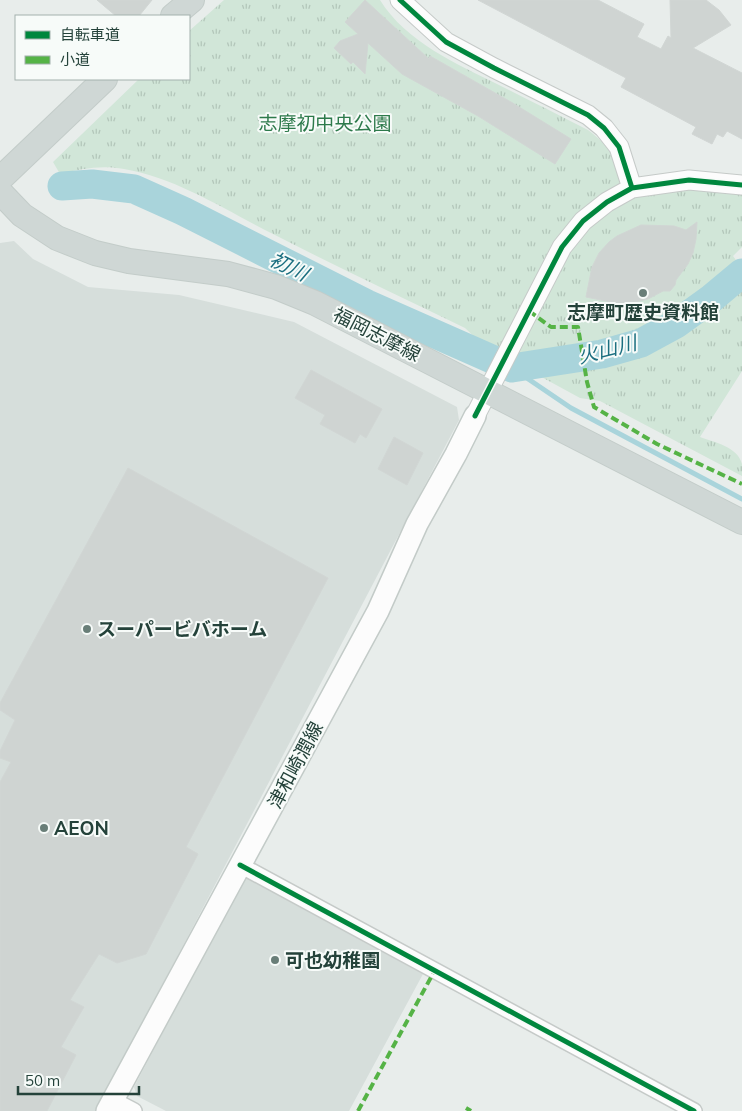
<svg xmlns="http://www.w3.org/2000/svg" width="742" height="1111" font-family="Mulish,'Noto Sans JP',sans-serif">
  <style>
    .built { fill: #d6dedb }
    .park { fill: url(#park-tufts) }
    .lines { fill: none; stroke-linecap: round; stroke-linejoin: round }
    .stream { stroke: #a9d4db; stroke-width: 5 }
    .river { stroke: #a9d4db; stroke-width: 29 }
    .building { fill: #cfd4d2; stroke: #d1d6d4 }
    .minor-casing { stroke: #c5cac8; stroke-width: 18 }
    .tertiary-casing { stroke: #c5cac8; stroke-width: 21 }
    .secondary-casing { stroke: #c3cbc8; stroke-width: 24 }
    .primary-casing { stroke: #c3ccc9; stroke-width: 26 }
    .minor { stroke: #fcfcfc; stroke-width: 15 }
    .tertiary { stroke: #fcfcfc; stroke-width: 19 }
    .secondary { stroke: #fcfcfc; stroke-width: 21 }
    .primary { stroke: #cfd7d5; stroke-width: 24 }
    .quiet { stroke: #55b346; stroke-width: 4; stroke-dasharray: 8 4; stroke-linecap: butt }
    .cycleway-casing { stroke: #f7fbf9; stroke-width: 8 }
    .cycleway { stroke: #00873e; stroke-width: 5 }
    .poi-dot { fill: #697e78; stroke: #f7fbf9; stroke-width: 2 }
    .labels { text-anchor: middle; dominant-baseline: central; stroke-width: 4; stroke-linejoin: round; paint-order: stroke }
    .park-label { font-size: 19px; fill: #2d7a4b; stroke: #f7fbf9 }
    .poi-label { font-size: 19px; font-weight: bold; fill: #24423a; stroke: #f7fbf9; text-anchor: start }
    .street-label { font-size: 19px; fill: #24423a; stroke: #f7fbf9 }
    .water-label { font-size: 20px; font-style: italic; fill: #1c6f80; stroke: #f7fbf9 }
  </style>
  <defs>
    <pattern id="park-tufts" width="24" height="20" patternUnits="userSpaceOnUse" patternTransform="scale(1.25)"><rect width="24" height="20" fill="#d1e6d8"/><path d="M3 7l-1-3M5 7V3M7 7l1-3M15 17l-1-3M17 17v-4M19 17l1-3" fill="none" stroke="#b3c6ba"/></pattern>
  </defs>
  <rect width="100%" height="100%" fill="#e8edeb"/>
  <path class="built" d="M14,241L33,259L88,287L179,295L294,322L457,407L459,420L185,942L95,1111H0V243Z
    M245,877L423,974L349,1111H166L137,1096L134,1087Z"/>
  <path class="park" d="M224,0H380C406,42 457,64 499,85C529,100 559,115 588,130C608,145 614,154 622,178L679,188L742,191V247L733,256L742,268V371L700,437C714,442 738,447 742,464C742,468 742,473 742,476L600,401L580,398L483,345L465,328C401,297 337,267 273,234C225,210 177,178 124,169C101,165 81,169 60,174L53,162L139,79H189V31Z"/>
  <g class="lines">
    <path class="stream" d="M512,368L571,408L742,499"/>
    <path class="river" d="M62,186L92,184L134,189L183,211L367,304L512,368L602,354L641,343L676,324L712,298L742,273"/>
  </g>
  <path class="building" d="M97,0H152L139,16H116Z
    M365,0L429,59L430,56L511,102L571,139L555,164L478,116L402,74L368,43L365,74L353,62L351,64L334,48L340,41L358,34L345,22Z
    M478,0H598L644,24L637,37L661,49L668,36L671,38L670,0H706L719,10L731,25L693,48L742,73V139L727,131L723,137L717,134L712,144L692,134L696,127L621,87L626,78Z
    M697,222L696,239L693,253L688,264L676,280L675,285L670,291H663L648,299L626,304L616,303L586,297L592,267L599,253L609,242L617,236L641,225L674,226L686,230Z
    M311,370L382,409L366,438L360,434L355,443L320,424L325,415L295,398Z
    M394,437L423,453L407,485L378,469Z
    M128,468L328,578L186,847L198,854L146,954L117,963L99,954L70,1000L84,1007L61,1047L76,1055L47,1111H0V782L11,762L0,758V751L15,720L0,710V703Z"/>
  <g class="lines">
    <defs>
      <path id="minor" d="M240,865L694,1111
        M113,1100L134,1111"/>
      <path id="tertiary" d="M400,0L446,42L494,68L588,115L604,128L619,147L632,188
        M475,416L562,247L583,221L607,202L632,188L689,180L742,185"/>
      <path id="secondary" d="M107,1111L378,611L417,524L456,454L475,416"/>
      <path id="primary" d="M173,16L192,0
        M0,179L105,79
        M0,192L22,215L57,238L95,253L129,261L228,274L276,287L315,303L742,522"/>
    </defs>
    <use href="#minor" class="minor-casing"/>
    <use href="#tertiary" class="tertiary-casing"/>
    <use href="#secondary" class="secondary-casing"/>
    <use href="#primary" class="primary-casing"/>
    <use href="#minor" class="minor"/>
    <use href="#tertiary" class="tertiary"/>
    <use href="#secondary" class="secondary"/>
    <use href="#primary" class="primary"/>
    <path class="quiet" d="M529,311L551,327H578L587,382L594,407L657,444L742,484
      M466,1108L471,1111
      M358,1111L435,970"/>
    <defs>
      <path id="cycleway" d="M400,0L446,42L494,68L588,115L604,128L619,147L632,188
        M475,416L562,247L583,221L607,202L632,188L689,180L742,185
        M240,865L694,1111"/>
    </defs>
    <use href="#cycleway" class="cycleway-casing"/>
    <use href="#cycleway" class="cycleway"/>
  </g>
  <g class="poi-dot">
    <circle cx="643" cy="293" r="5"/>
    <circle cx="87" cy="629" r="5"/>
    <circle cx="44" cy="828" r="5"/>
    <circle cx="275" cy="960" r="5"/>
  </g>
  <g class="labels">
    <g class="park-label">
      <text x="325" y="123">志摩初中央公園</text>
    </g>
    <g class="poi-label">
      <text x="643" y="312" text-anchor="middle">志摩町歴史資料館</text>
      <text x="97" y="629">スーパービバホーム</text>
      <text x="54" y="828">AEON</text>
      <text x="285" y="960">可也幼稚園</text>
    </g>
    <g class="street-label">
      <text transform="translate(377 334) rotate(27)">福岡志摩線</text>
      <text transform="translate(295 765) rotate(-62)">津和崎潤線</text>
    </g>
    <g class="water-label">
      <text transform="translate(289 266) rotate(26)">初川</text>
      <text transform="translate(607 349) rotate(-14)">火山川</text>
    </g>
  </g>
  <rect x="15" y="15" width="175" height="65" fill="#f7fbf9" stroke="#a3b1ad"/>
  <rect x="25" y="31" width="25" height="8" fill="#00873e" stroke="#a3b1ad"/>
  <text x="60" y="40" font-size="15" fill="#24423a">自転車道</text>
  <rect x="25" y="56" width="25" height="8" fill="#55b346" stroke="#a3b1ad"/>
  <text x="60" y="65" font-size="15" fill="#24423a">小道</text>
  <path d="M18 1086v8h121v-8" fill="none" stroke="#24423a" stroke-width="2.5"/>
  <text x="25" y="1086" font-size="15" fill="#24423a" stroke="#f7fbf9" stroke-width="4" paint-order="stroke">50 m</text>
</svg>
